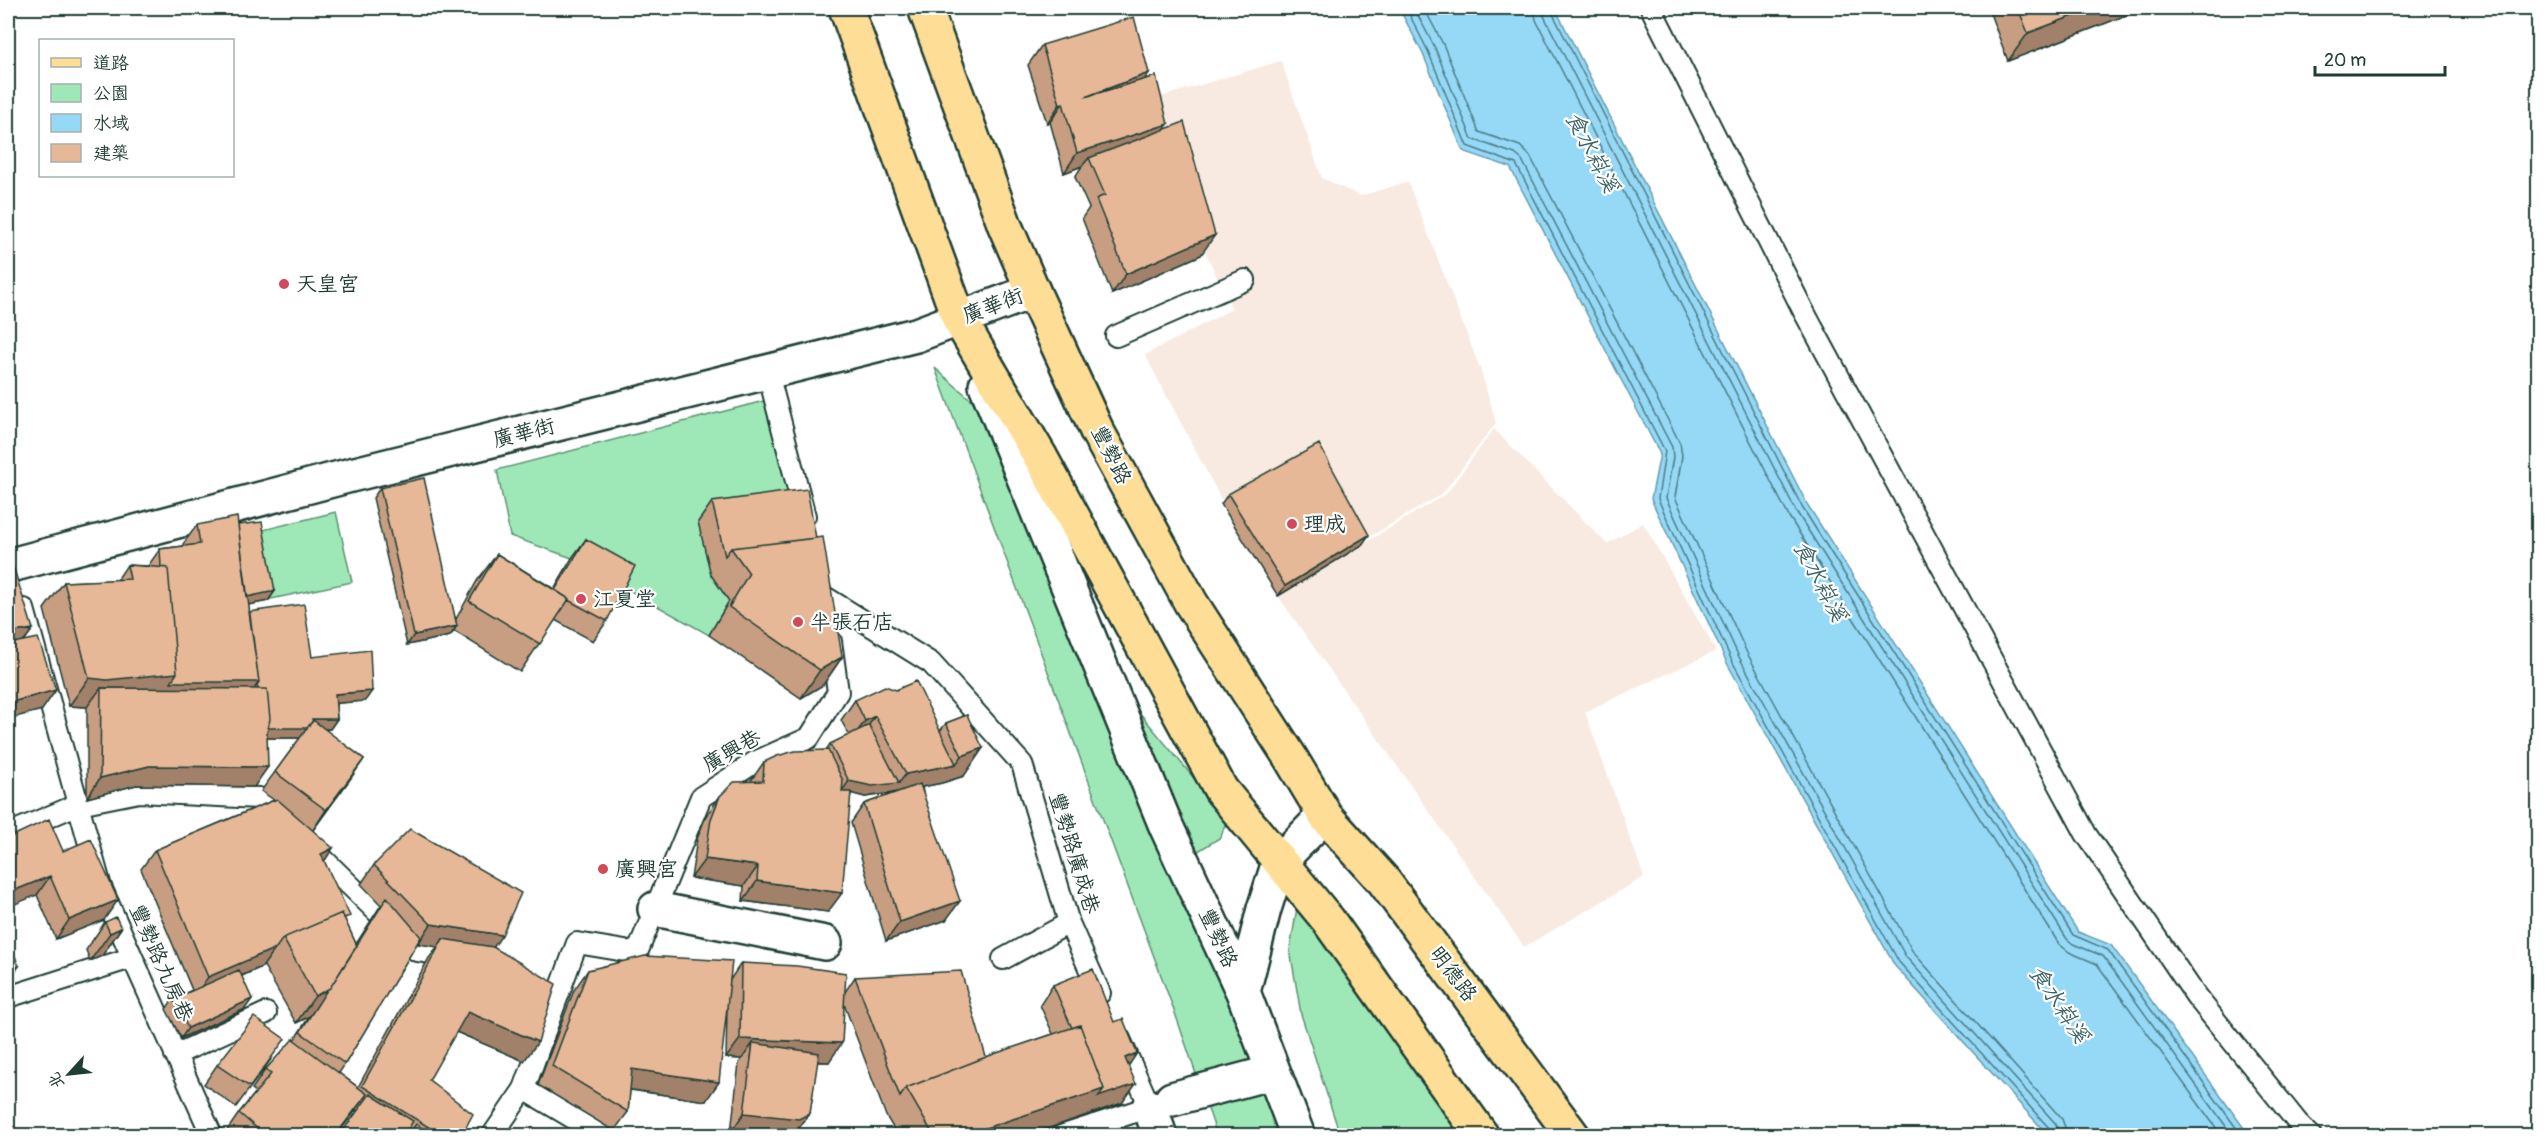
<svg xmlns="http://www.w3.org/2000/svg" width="2546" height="1143" font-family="Pangolin,'LXGW WenKai TC',sans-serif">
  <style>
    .built { fill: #f8eae0 }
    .green { fill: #9ee8b7; stroke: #5e9276; stroke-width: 1.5 }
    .water { fill: #95d9f7; stroke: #669ba9; stroke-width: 1.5 }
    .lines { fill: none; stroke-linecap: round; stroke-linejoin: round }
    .shore { stroke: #4e7b82; stroke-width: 1.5 }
    .lane-casing { stroke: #1f3d34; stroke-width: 24 }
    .street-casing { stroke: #1f3d34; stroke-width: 38 }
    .secondary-casing { stroke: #1f3d34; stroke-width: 38 }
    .primary-casing { stroke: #1f3d34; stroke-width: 38 }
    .lane { stroke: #fff; stroke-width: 20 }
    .street { stroke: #fff; stroke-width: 33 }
    .secondary { stroke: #fff; stroke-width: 33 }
    .primary { stroke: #fede96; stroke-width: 33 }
    .wall { fill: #c79e82; stroke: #1f3d34; stroke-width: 1.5; fill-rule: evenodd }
    .shaded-wall { fill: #a2816a; stroke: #1f3d34; stroke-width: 1.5 }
    .building { fill: #e7b897; stroke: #1f3d34; stroke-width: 1.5 }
    .poi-dot { fill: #d1495b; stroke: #fff; stroke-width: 2 }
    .labels { text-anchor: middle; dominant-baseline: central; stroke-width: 4.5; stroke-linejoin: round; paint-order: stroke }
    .poi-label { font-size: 21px; fill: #1f3d34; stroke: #fff; text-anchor: start }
    .street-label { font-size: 21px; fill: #1f3d34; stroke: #fff }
    .water-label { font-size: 22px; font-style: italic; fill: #3c6465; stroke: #fff }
  </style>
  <rect width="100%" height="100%" fill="#fff"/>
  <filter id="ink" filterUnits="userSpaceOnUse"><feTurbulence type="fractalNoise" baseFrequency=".0167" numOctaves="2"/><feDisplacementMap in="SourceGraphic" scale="12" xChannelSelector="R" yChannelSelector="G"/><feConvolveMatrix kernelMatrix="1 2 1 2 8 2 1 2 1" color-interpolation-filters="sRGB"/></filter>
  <g filter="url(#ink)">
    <path class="built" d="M1281,61L1322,178L1360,196L1408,182L1481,371L1496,423L1442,494L1364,540L1311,449L1221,499L1145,355L1232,309L1200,241L1157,98Z
      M1494,429L1607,544L1643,523L1716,651L1585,712L1644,877L1524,947L1278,596L1446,494Z"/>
    <path class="green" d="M935,368L976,404L1242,1013L1286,1135H1217L1175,1013Z
      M764,401L793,509L711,575L729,601L709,635L572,558L510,536L497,470Z
      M336,512L352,582L266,600L255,532Z
      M1124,694L1227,818L1221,837L1192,855Z
      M1300,889L1486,1135H1340L1301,1014L1290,950Z"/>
    <path class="water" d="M1399,8H1555L1807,504L2078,932L2111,945L2249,1135H2048L1895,966L1727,663L1651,499L1660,454L1510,167L1463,151L1423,54Z"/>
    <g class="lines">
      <path class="shore" d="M1406,8L1428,51L1467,146L1516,164L1665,451L1658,499L1732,661L1899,962L2050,1129L2051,1136
        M1414,8L1435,48L1472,139L1515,154L1522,160L1672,447L1673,457L1666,498L1739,657L1906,957L2056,1124L2059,1136
        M1424,8L1443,44L1479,132L1520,146L1530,156L1680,443L1682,456L1675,497L1747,653L1913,952L2062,1119L2068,1136
        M1534,8L1536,20L1788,515L2059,944L2069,952L2097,964L2222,1136
        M1543,8L1544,16L1796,511L2067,939L2073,944L2103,956L2233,1136
        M1550,8L1802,507L2073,935L2108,950L2242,1136"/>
      <defs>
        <path id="lane" d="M1651,8L1803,310L2086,834L2196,996L2298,1123L2311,1136
          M1116,336L1245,280
          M768,373L805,516
          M825,597L931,663L1022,764L1069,923L1100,993
          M24,609L101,887L212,1136
          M8,834L79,804L139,792L259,798L285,822
          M306,842L417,951L460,958
          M1003,959L1069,923
          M8,997L131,958
          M175,1055L266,1013
          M524,1089L603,1136
          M492,1136L524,1089L577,943L637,953L701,797L755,762L809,738L838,692L831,641
          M1061,1136L1150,1107L1120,1039"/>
        <path id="street" d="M11,565L351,475L916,335L1033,291
          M655,909L825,943
          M1172,1099L1273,1072
          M1150,1107L1160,1136"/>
        <path id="secondary" d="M986,385L1166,826L1243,992L1298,1136
          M1243,992L1264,909L1279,862L1319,821L1326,817"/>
        <path id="primary" d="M846,8L959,319L1041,458L1221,790L1328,920L1482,1136
          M925,8L1005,226L1033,291L1097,431L1191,603L1290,757L1326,817L1383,880L1573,1136"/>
      </defs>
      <use href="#lane" class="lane-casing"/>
      <use href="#street" class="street-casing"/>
      <use href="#secondary" class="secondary-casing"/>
      <use href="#primary" class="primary-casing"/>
      <use href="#lane" class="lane"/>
      <use href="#street" class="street"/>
      <use href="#secondary" class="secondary"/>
      <use href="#primary" class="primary"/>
    </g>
    <path class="wall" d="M1988,8H2145L2008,61Z
      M1042,45L1145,79L1168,124L1164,129L1201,255L1112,294L1082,218L1089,208L1075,177L1082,166L1064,173L1050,122L1047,123L1028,65Z
      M380,488L456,619L477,581L497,554L554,589L572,558L586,539L607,621L593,641L555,620L520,672L454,631L450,636L407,645L373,498Z
      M1228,494L1362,545L1278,596L1221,504Z
      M712,502L816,538L842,657L823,685L801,698L709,635L729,601L711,575L698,522Z
      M197,525H238L275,591L268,601L248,605L249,612L312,657L365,701L336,703L337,719L330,729H324L364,759L313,830L346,922L356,944L381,905L361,884L374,865L493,947L524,1061L456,1032L429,1080L461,1136H339L358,1111L356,1110L336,1136H230L226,1132L239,1113L256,1092L252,1089L265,1070L294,1040L309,1017L296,1023L264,966L242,976L245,1009L181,1038L166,1009L173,999L192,990L141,869L155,850L274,800L261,791L300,738H267L254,787L136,785L87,798V707L69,706L44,609L64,582L117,580L127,565L148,566L160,549L184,546L183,544ZM417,943L438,947L429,958L358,1087L339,1073L345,1064Z
      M855,700L940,731L946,723L967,715L964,776L942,783L922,787L946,920L886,941L851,823L864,804L895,793L865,797L851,793L828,912L743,901L744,886L691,878L697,839L706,816L720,796L750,782L764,762L826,750L830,744L849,735L841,720Z
      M63,851L104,920L56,939L37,895Z
      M105,922L121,928L102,956L90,961L86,950Z
      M741,963L845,992L855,977L986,1057L1053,1034L1040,1005L1053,985L1128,1066L1122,1103L1026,1136H898L886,1116L844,1004L829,1062H817L810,1113L796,1132H731L739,1063L742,1059L726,1058L727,1007L706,1101L630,1090L628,1112L614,1131L538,1085L574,990L588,970L730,980Z
      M272,1058L236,1107L204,1084L217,1065Z"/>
    <path class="shaded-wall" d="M2094,8H2145L2008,61L2028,33Z
      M1149,73L1136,93L1085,97Z
      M1063,103L1050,122L1047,123L1060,104Z
      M1168,124L1154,143L1089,158L1082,166L1064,173L1077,153Z
      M1215,235L1201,255L1112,294L1126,274Z
      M1369,535L1362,545L1278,596L1285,586Z
      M275,591L268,601L233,608L240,598Z
      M457,626L450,636L407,645L414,635Z
      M33,629L19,648L8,650V633Z
      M842,657L823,685L801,698L820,670Z
      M177,673L259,682L245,702L101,688L87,707L69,706L89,678Z
      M56,690L42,710L8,719V703Z
      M372,691L365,701L328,704L335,694Z
      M875,716L862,735L851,740L865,721Z
      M312,719H337L330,729H315L308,738H256L263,728Z
      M983,748L964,776L942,783L892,793L865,797L842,791L849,781L899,783L906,774L956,764L962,756Z
      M364,759L351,778L313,830L326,810Z
      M149,766L268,767L254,787L136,785L87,798L100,778Z
      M333,848L320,868L321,854Z
      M705,859L758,866L744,886L691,878Z
      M50,876L37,895L8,907V893Z
      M757,881L842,893L828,912L743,901Z
      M118,900L104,920L56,939L69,920Z
      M960,901L946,920L886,941L900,922Z
      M431,924L502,935L488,955L443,939L438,947L418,944Z
      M121,928L102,956L90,961L110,933Z
      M276,948L263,966H264L195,996L208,977Z
      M19,966L8,983V970Z
      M330,988L310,1016L296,1023L315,996Z
      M252,999L245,1009L181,1038L188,1028Z
      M468,1012L538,1042L524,1061L454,1031Z
      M740,1039L842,1043L829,1062L751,1059L753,1043L742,1059L726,1058Z
      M1137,1053L1124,1073L1125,1058Z
      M632,1069L719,1082L706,1101L619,1088Z
      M1136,1084L1122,1103L1026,1136H961L1104,1089Z
      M367,1094L336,1136H335Z
      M744,1113H810L796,1132L791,1136H757L731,1132Z"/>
    <path class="building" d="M2018,8H2094L2028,33Z
      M1134,17L1149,73L1085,97L1156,76L1168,124L1077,153L1063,103L1060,104L1042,45Z
      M1184,122L1215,235L1126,274L1096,199L1105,195L1089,158Z
      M1319,444L1369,535L1285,586L1228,494Z
      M424,478L457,626L414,635L380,488Z
      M807,489L816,538L731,548L725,556L712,502Z
      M237,517L259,682H171L177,673L168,568L161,567L160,549L200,544L197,525Z
      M262,522L275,591L247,597L238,525Z
      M823,537L842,657L820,670L729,607L749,573L731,548Z
      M586,539L635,566L607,621L568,600L569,599L555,590Z
      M497,554L569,599L540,644L469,601Z
      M8,563H12L33,629L8,633Z
      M127,565L168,568L177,673L107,680L89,678L64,582L130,579Z
      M304,604L312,657L370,650L372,691L335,694L337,719H312L313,721L307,728H268L270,719L267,689H258L257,685L259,682L249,612Z
      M38,638L56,690L8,703V644Z
      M916,681L956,764L906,774L875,716L865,721L855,700L885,686L896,690Z
      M101,688L267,689L270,719L267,732L268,767L149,766L100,778Z
      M967,715L983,748L962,756L946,723Z
      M313,720L364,759L326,810L275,772Z
      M869,725L899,783L872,786L849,781L830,744Z
      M828,750L843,781L842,792H851L842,893L757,881L758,866L705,859L711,819L720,796L734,782L763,781L764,762L777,756L795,751Z
      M920,784L960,901L900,922L864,804Z
      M277,799L333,848L321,854L350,916L344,918L342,913L283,938L276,948L208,977L155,850Z
      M49,819L63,851L91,839L118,900L69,920L50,876L8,893V838Z
      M410,829L521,893L502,935L431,924L374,865Z
      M387,897L421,937L345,1064L300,1032L327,990L330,988Z
      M342,913L357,946L330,988L315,996L283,938Z
      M116,917L121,928L110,933L105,922Z
      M8,939L19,966L8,970Z
      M443,939L493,947L556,984L538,1042L468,1012L429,1080L473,1114L461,1136H443L362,1086Z
      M645,956L732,961L719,1082L632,1069L628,1112L552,1066L588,970Z
      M741,963L797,966L846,973L842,1043L740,1039Z
      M1093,969L1114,1022L1123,1019L1137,1053L1125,1058L1136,1084L1098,1097L1104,1089L1080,1025L1072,1028L1053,985Z
      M239,970L252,999L188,1028L173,999Z
      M961,971L986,1057L906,1088L900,1097L855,977Z
      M254,1017L285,1039L250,1087L217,1065Z
      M1080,1025L1104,1089L961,1136H940L931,1131L906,1088L994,1054Z
      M293,1039L367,1094L335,1136H266L239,1113L271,1074L265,1070Z
      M753,1043L819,1053L810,1113L799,1119L744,1113Z
      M370,1094L413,1121L404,1136H339Z
      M416,1124L434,1136H408Z"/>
  </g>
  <g class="poi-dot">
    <circle cx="284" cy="284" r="6"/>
    <circle cx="1292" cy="524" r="6"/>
    <circle cx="581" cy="599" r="6"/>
    <circle cx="798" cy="622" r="6"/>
    <circle cx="603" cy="869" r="6"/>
  </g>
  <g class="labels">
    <g class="poi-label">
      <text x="296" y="284">天皇宮</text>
      <text x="1304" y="524">理成</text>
      <text x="593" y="599">江夏堂</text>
      <text x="810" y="622">半張石店</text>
      <text x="615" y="869">廣興宮</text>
    </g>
    <g class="street-label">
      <text transform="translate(993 306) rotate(-21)">廣華街</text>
      <text transform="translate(524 433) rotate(-14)">廣華街</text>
      <text transform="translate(1111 455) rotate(63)">豐勢路</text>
      <text transform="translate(732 751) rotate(-30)">廣興巷</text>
      <text transform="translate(1074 853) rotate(73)">豐勢路廣成巷</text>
      <text transform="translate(1218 938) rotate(65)">豐勢路</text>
      <text transform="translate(161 963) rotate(66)">豐勢路九房巷</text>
      <text transform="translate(1453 974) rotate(53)">明德路</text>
    </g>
    <g class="water-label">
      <text transform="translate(1592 152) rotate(62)">食水嵙溪</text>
      <text transform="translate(1820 581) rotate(62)">食水嵙溪</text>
      <text transform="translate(2059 1004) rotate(56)">食水嵙溪</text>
    </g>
  </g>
  <rect width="2546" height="1143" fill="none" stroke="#fff" stroke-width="30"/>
  <rect x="15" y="15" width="2516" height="1113" fill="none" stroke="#1f3d34" stroke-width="2" filter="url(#ink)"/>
  <rect x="39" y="39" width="195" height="138" fill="#ffffff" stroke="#a5b1ae" stroke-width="1.5"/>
  <rect x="51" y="58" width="30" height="9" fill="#fede96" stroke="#a5b1ae" stroke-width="1.5"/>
  <text x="93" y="69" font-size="18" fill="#1f3d34">道路</text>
  <rect x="51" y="84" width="30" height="18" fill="#9ee8b7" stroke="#a5b1ae" stroke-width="1.5"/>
  <text x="93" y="99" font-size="18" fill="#1f3d34">公園</text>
  <rect x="51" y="114" width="30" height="18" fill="#95d9f7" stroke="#a5b1ae" stroke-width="1.5"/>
  <text x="93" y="129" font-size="18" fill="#1f3d34">水域</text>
  <rect x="51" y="144" width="30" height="18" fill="#e7b897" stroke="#a5b1ae" stroke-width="1.5"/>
  <text x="93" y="159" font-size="18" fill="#1f3d34">建築</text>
  <g transform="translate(69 1074) rotate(243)" stroke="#ffffff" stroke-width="4.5" paint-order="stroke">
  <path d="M0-4.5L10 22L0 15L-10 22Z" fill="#1f3d34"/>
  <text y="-9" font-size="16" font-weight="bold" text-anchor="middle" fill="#1f3d34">北</text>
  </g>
  <path d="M2315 66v9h130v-9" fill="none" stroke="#1f3d34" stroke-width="3"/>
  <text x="2324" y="66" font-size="18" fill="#1f3d34" stroke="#ffffff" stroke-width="4.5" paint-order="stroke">20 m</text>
</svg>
